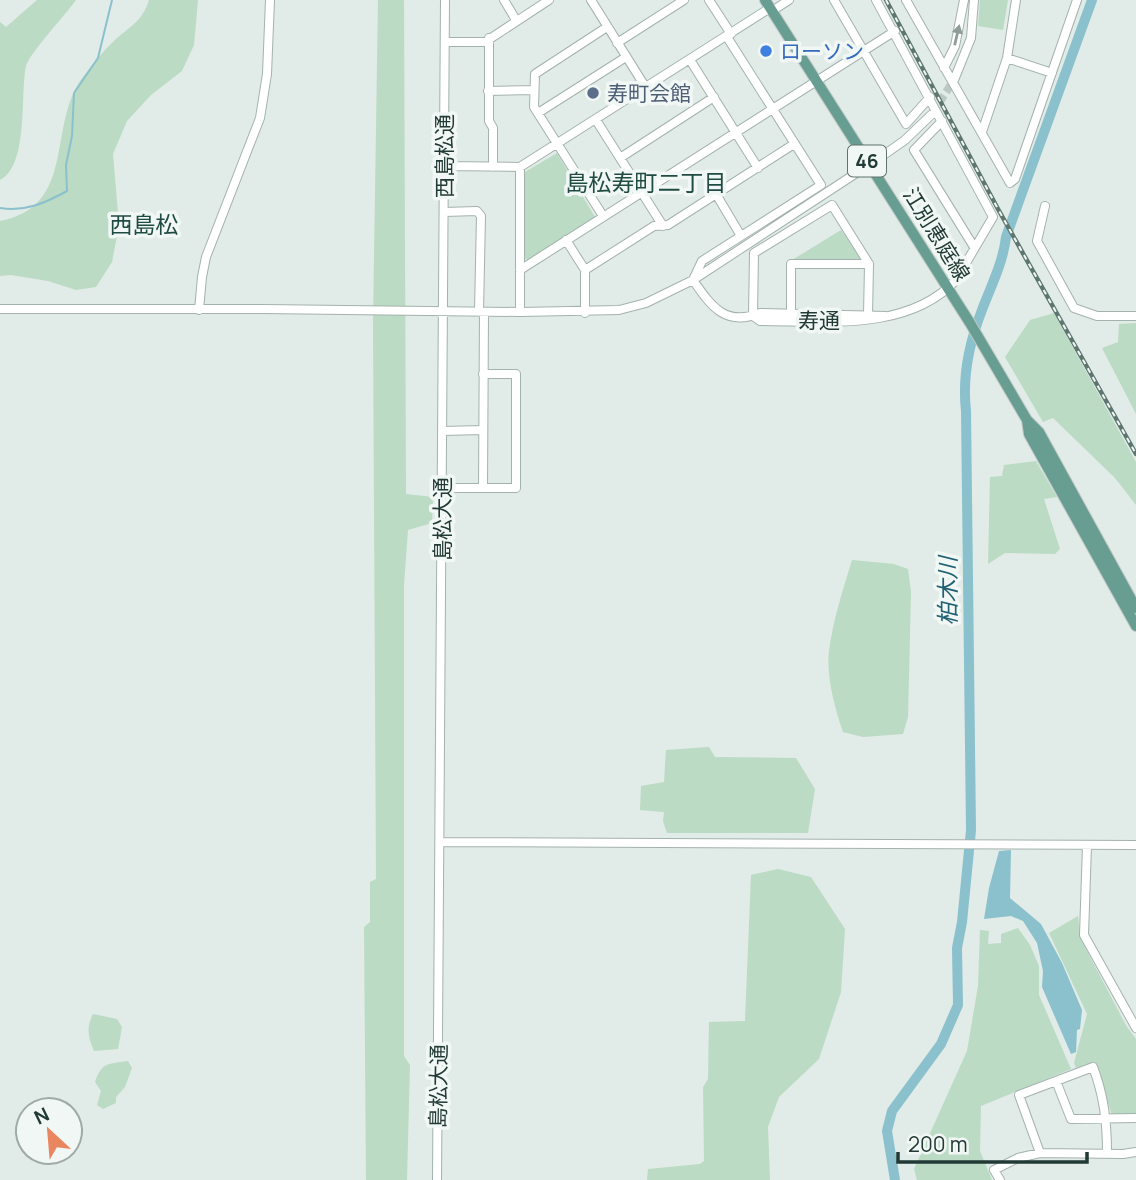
<svg xmlns="http://www.w3.org/2000/svg" width="1136" height="1180" font-family="Manrope,'Noto Sans JP',sans-serif">
  <style>
    .green { fill: #bbdbc4 }
    .water { fill: #8bc1cd }
    .lines { fill: none; stroke-linecap: round; stroke-linejoin: round }
    .stream { stroke: #8bc1cd; stroke-width: 2 }
    .river { stroke: #8bc1cd; stroke-width: 10 }
    .minor-tunnel { stroke: #bbc8c3; stroke-width: 8; stroke-dasharray: 8 4; stroke-linecap: butt }
    .minor-casing { stroke: #a4b2ae; stroke-width: 10 }
    .major-casing { stroke: #c1c8c6; stroke-width: 12 }
    .minor { stroke: #fff; stroke-width: 8 }
    .major { stroke: #689e92; stroke-width: 10 }
    .rail-casing { stroke: #5d7670; stroke-width: 4.5 }
    .rail { stroke: #f1f7f4; stroke-width: 2; stroke-dasharray: 5; stroke-linecap: butt }
    .oneway { fill: #909c9a }
    .shop-dot { fill: #3f7fe0; stroke: #f1f7f4; stroke-width: 2.5 }
    .service-dot { fill: #5c6f8a; stroke: #f1f7f4; stroke-width: 2.5 }
    .labels { text-anchor: middle; dominant-baseline: central; stroke-width: 7; stroke-linejoin: round; paint-order: stroke }
    .shield { fill: #f1f7f4; stroke: #60736e; stroke-width: 2 }
    .shield-label { font-size: 19px; font-weight: bold; fill: #223a35 }
    .shop-label { font-size: 21px; fill: #366cbe; stroke: #f1f7f4; text-anchor: start }
    .service-label { font-size: 21px; fill: #4e5e75; stroke: #f1f7f4; text-anchor: start }
    .street-label { font-size: 21px; fill: #223a35; stroke: #f1f7f4 }
    .neighbourhood-label { font-size: 23px; fill: #1f4b42; stroke: #f1f7f4 }
    .water-label { font-size: 23px; font-style: italic; fill: #206273; stroke: #f1f7f4 }
  </style>
  <rect width="100%" height="100%" fill="#e1ebe7"/>
  <path class="green" d="M37,0H76C67,13 29,54 26,66C20,93 29,166 0,180V22L6,27Z
    M149,0H198L194,45L182,71L151,95L127,121L113,154L119,225L112,262L96,287L76,290L48,281L11,275L0,276V221C78,206 46,125 83,77C92,65 103,51 115,40C130,26 142,22 149,0Z
    M378,0H404L406,494L433,497L432,523L408,530L404,585V1056L410,1065L407,1180H366L364,927L370,922V882L376,879L373,322Z
    M980,0H1008L1003,30L978,26Z
    M557,153L595,217L528,260L524,258L525,172Z
    M841,230L861,257L858,261L792,260Z
    M1054,313L1136,462V505L1115,478L1053,418L1043,422L1005,357L1030,320Z
    M1136,323V414L1102,348L1118,342L1119,324Z
    M1036,461L1057,497L1044,499L1060,549L1055,554L1005,553L988,564L990,477L1002,476L1004,465Z
    M852,560L894,564L908,569L911,592L908,717L903,734L863,737L843,732C835,709 826,676 829,651C833,620 843,590 852,560Z
    M709,747L715,757L796,758L815,789L808,833H667L663,821L664,812L640,810L641,786L664,782L666,750Z
    M778,869L811,877L845,929L841,992L819,1059L779,1097L768,1127L770,1180H647L648,1169L700,1164L704,1161L703,1087L708,1079L709,1022L745,1021L751,875Z
    M1078,916L1080,938L1127,1027L1136,1039V1114L1112,1115L1094,1062L1076,1068L1074,1063L1087,1014L1049,933Z
    M1018,928L1030,945L1039,966V995L1071,1069L981,1106L980,1151L992,1180H917L914,1169L967,1051L978,986L980,930L989,931L988,944L1001,943V934Z
    M93,1014L117,1019L122,1027L118,1049L94,1051C88,1037 86,1028 93,1014Z
    M128,1061L132,1068L125,1087L116,1097V1103L103,1109L97,1105L101,1091L95,1082C102,1062 108,1064 128,1061Z"/>
  <path class="water" d="M1011,850L1010,898L1041,924L1062,963L1082,1010L1080,1029L1077,1030L1076,1052L1071,1054L1042,987L1043,971L1037,943L1023,921L1011,916L984,919L989,888L999,851Z"/>
  <g class="lines">
    <path class="stream" d="M0,208C26,212 45,203 67,191L66,165L72,136L74,93L98,58L112,0"/>
    <path class="river" d="M895,1180L887,1131L892,1111L941,1044L958,1005L957,948L962,922L971,830L966,411C962,376 969,343 982,310C991,286 1003,263 1006,237L1092,0"/>
    <path class="minor-tunnel" d="M933,112L954,80"/>
    <defs>
      <path id="minor" d="M504,0L516,20
        M591,0L646,88
        M709,0L731,34
        M834,0L906,124L930,97
        M906,0L1010,183L1015,179L1077,0
        M772,11L789,0
        M727,37L821,185L702,261L693,280C711,306 725,327 760,313L886,316
        M489,38V121L493,128V167
        M445,42H485L549,0
        M617,43L684,0
        M1007,58L1052,73
        M690,60L758,168
        M944,68L955,46L964,0
        M954,80L971,38L974,0
        M488,91L534,90
        M538,113L626,57
        M596,120L663,226
        M942,121L914,150L974,247
        M982,132L1007,58L1016,0
        M620,158L714,97
        M878,159L905,140L931,115
        M444,166L520,167L770,8
        M716,194L741,236
        M1045,206L1037,241L1074,308L1097,316H1136
        M444,212L477,211L481,216L479,311
        M603,216L534,107L535,74L607,27
        M566,240L585,270
        M520,270L895,31
        M0,309H263L520,312L619,310L646,303L693,280L858,172
        M199,310L202,277L206,257L260,118L267,74L270,0
        M520,312V167
        M585,313V270L654,226L668,225L794,144
        M753,316L760,321C824,321 908,332 956,280L993,217L876,0
        M753,316L754,253L832,205L869,264L868,316
        M791,318V264H869
        M442,431L483,430
        M442,488H516V374H483
        M483,488L484,312
        M440,842L1136,845
        M1087,845L1084,935L1136,1028
        M1056,1081L1071,1119L1136,1118
        M1040,1153L1019,1095L1093,1067C1104,1096 1107,1122 1107,1153
        M437,1180L445,0
        M1000,1180L994,1170L1018,1158L1040,1153L1123,1154L1136,1152"/>
      <path id="major" d="M765,0L970,323L1027,420L1039,432L1136,608
        M1027,420L1029,434L1136,626"/>
    </defs>
    <use href="#minor" class="minor-casing"/>
    <use href="#major" class="major-casing"/>
    <use href="#minor" class="minor"/>
    <use href="#major" class="major"/>
    <defs>
      <path id="rail" d="M886,0L998,209L1136,454"/>
    </defs>
    <use href="#rail" class="rail-casing"/>
    <use href="#rail" class="rail"/>
  </g>
  <defs><path id="oneway-solid" d="M-6-.8H1V-3.2L6.5 0L1 3.2V.8H-6Z" transform="scale(1.75)"/></defs>
  <use class="oneway" href="#oneway-solid" transform="translate(957 35) rotate(-77)"/>
  <circle class="shop-dot" cx="766" cy="51" r="7"/>
  <circle class="service-dot" cx="593" cy="93" r="7"/>
  <g class="labels">
    <rect class="shield" x="848" y="145.5" width="38" height="31" rx="5"/>
    <g class="shield-label">
      <text x="867" y="161">46</text>
    </g>
    <g class="shop-label">
      <text x="780" y="51">ローソン</text>
    </g>
    <g class="service-label">
      <text x="607" y="93">寿町会館</text>
    </g>
    <g class="street-label">
      <text transform="translate(444 156) rotate(-90)">西島松通</text>
      <text transform="translate(937 234) rotate(58)">江別恵庭線</text>
      <text x="819" y="320">寿通</text>
      <text transform="translate(442 519) rotate(-90)">島松大通</text>
      <text transform="translate(438 1086) rotate(-89)">島松大通</text>
    </g>
    <g class="neighbourhood-label">
      <text x="646" y="182">島松寿町二丁目</text>
      <text x="144" y="224">西島松</text>
    </g>
    <g class="water-label">
      <text transform="translate(947 591) rotate(-90)">柏木川</text>
    </g>
  </g>
  <g transform="translate(49 1131) rotate(334)"><circle r="33" fill="#f1f7f4" stroke="#9eaba8" stroke-width="2"/>
  <path d="M0-5L12 26L0 18L-12 26Z" fill="#ea865f"/>
  <text y="-10" font-size="19" font-weight="bold" text-anchor="middle" fill="#223a35">N</text>
  </g>
  <path d="M898 1152v10h189v-10" fill="none" stroke="#223a35" stroke-width="3.5"/>
  <text x="908" y="1152" font-size="21" fill="#223a35" stroke="#f1f7f4" stroke-width="5" paint-order="stroke">200 m</text>
</svg>
